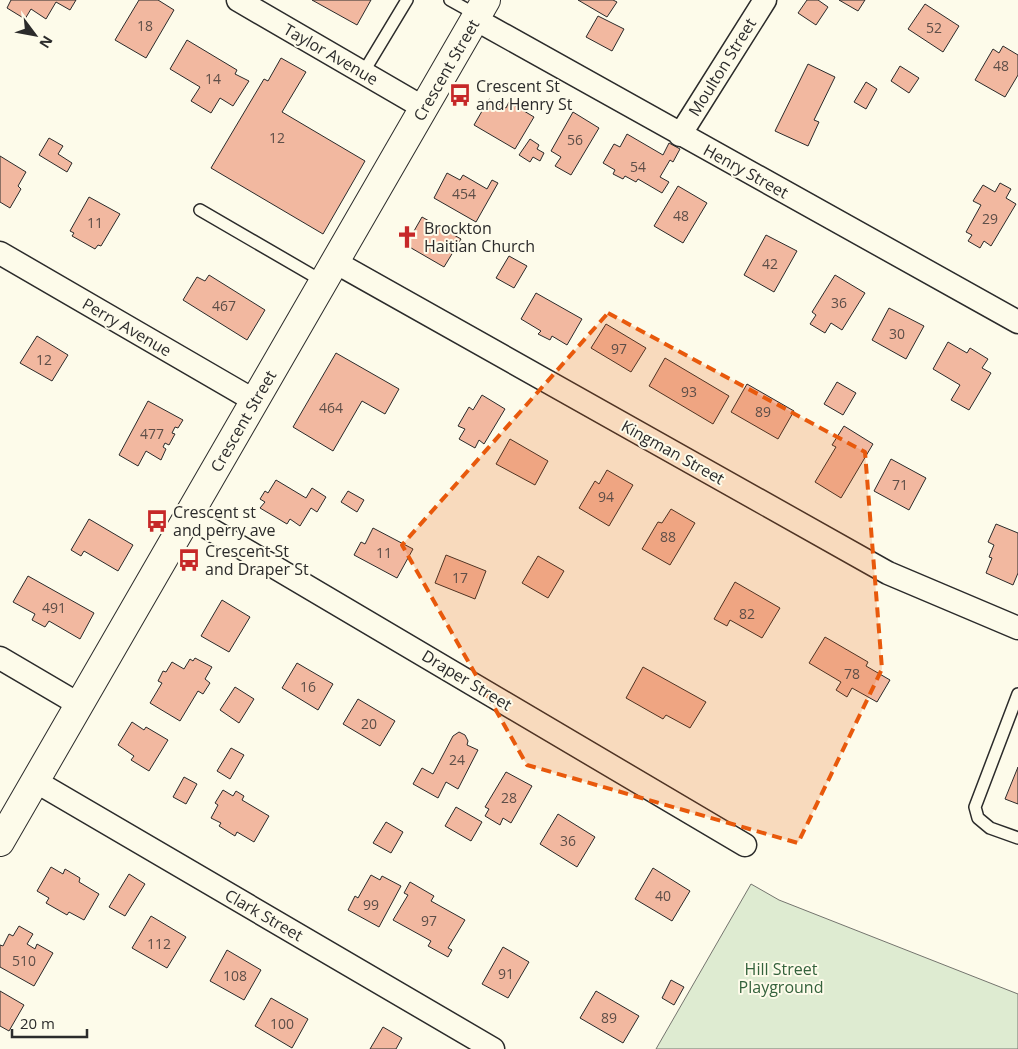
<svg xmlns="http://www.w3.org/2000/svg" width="1018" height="1049" font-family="'Open Sans',sans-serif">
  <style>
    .park { fill: #deebd1; stroke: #74746e }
    .building { fill: #f2b8a0; stroke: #2b2b2b }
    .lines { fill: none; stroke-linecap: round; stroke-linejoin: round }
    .lane-casing { stroke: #2b2b2b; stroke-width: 14 }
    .street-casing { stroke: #2b2b2b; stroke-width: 25 }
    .secondary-casing { stroke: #2b2b2b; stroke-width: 30 }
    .lane { stroke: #fdfbea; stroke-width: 11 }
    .street { stroke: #fdfbea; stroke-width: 22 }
    .secondary { stroke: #fdfbea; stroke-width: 28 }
    .marked { fill: #e8590c; fill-opacity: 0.2; stroke: #e8590c; stroke-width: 4; stroke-dasharray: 10 6; stroke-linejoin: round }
    .labels { text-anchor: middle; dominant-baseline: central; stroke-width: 4; stroke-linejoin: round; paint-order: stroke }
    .number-label { font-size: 14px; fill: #5d4e48 }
    .street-label { font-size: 16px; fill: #2b2b2b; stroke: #fdfbea }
    .poi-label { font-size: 16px; fill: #2b2b2b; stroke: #fdfbea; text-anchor: start }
    .park-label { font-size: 16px; fill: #34623c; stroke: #fdfbea }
  </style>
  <rect width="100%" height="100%" fill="#fdfbea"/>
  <path class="park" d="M751,884L779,900L1018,994V1049H656Z"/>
  <path class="building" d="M11,0H76L70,10L56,2L46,19L31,9L25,19L7,8Z
    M139,0H158L174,10L146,58L115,40Z
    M312,0H371L357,25Z
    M578,0H613L617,2L607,17Z
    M807,0H818L828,7L816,25L798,13Z
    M839,0H865L858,11Z
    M925,4L959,26L943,52L908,29Z
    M598,16L624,29L612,51L586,37Z
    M187,40L237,70L235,74L249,81L233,106L220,98L211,113L191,101L200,87L170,69Z
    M1003,46L1018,55V75L1005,97L975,80L993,49L999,53Z
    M281,58L306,72L282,112L365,161L323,234L211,168L264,79L268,81Z
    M808,64L835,77L814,120L819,122L808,146L775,131Z
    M900,66L919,78L909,93L891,81Z
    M866,82L877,89L866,109L854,102Z
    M489,99L506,108L509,102L534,117L515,149L474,125Z
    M573,112L599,128L571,175L555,166L561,157L551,151Z
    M627,134L663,155L669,143L680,149L673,162L670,160L660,177L669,182L662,193L638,179L636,182L625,176L623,179L613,174L615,170L603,163L614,144L620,147Z
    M49,138L63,146L58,154L72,163L67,172L39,155Z
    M530,139L539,145L537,149L544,153L540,161L533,157L530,162L519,155Z
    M0,156L26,172L18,186L21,189L10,208L0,202Z
    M447,173L460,180L463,175L487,189L492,180L498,183L476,222L434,198Z
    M1000,183L1011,189L1006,198L1016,204L991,246L984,241L980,248L968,241L972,235L966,232L981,205L973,201L983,185L995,192Z
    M678,186L707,203L683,243L654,226Z
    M89,197L120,214L101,246L98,245L95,249L72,236L74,233L70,231Z
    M422,217L461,239L444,267L406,245Z
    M766,235L797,251L774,292L744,275Z
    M509,256L527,266L514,288L496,278Z
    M209,275L265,310L247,340L183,300L197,277L205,281Z
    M835,275L865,293L842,330L831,323L825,333L810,324L816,315L812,312Z
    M536,293L582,319L567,345L552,336L550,340L538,334L541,331L521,319Z
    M889,308L924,326L906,359L872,340Z
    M606,324L646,348L631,372L591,348Z
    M37,336L68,355L52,381L20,363Z
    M948,342L967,353L970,348L988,359L982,368L991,373L969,410L951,400L960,385L933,369Z
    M336,353L399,389L385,414L362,401L333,451L293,427Z
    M665,358L729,396L713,424L649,386Z
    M837,382L856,393L843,415L824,404Z
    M747,384L794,411L778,439L731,412Z
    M482,395L505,409L484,444L479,440L475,448L459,439L465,429L458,426L469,407L473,410Z
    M148,401L183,420L178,428L175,427L172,433L175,434L169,445L165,443L163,447L166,449L161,460L146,451L138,466L119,455Z
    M844,426L873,444L841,498L815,482L836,447L832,445Z
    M510,439L548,461L535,485L496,464Z
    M891,459L926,478L909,510L874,491Z
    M607,470L633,485L609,526L579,508L595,481L599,484Z
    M276,480L306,498L312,488L326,497L317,512L311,508L300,526L290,519L287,524L260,508L265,502L260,499L265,491L268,493Z
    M348,491L364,500L357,512L341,502Z
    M671,509L695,523L670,565L642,549L658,522L662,523Z
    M89,519L133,545L118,571L84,551L81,556L71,550Z
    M996,524L1018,533V573L1013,585L986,573L992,558L989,557L994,545L988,542Z
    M373,528L413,549L397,578L354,555L361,542L365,544Z
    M446,555L486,571L475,599L435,583Z
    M538,556L564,571L548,598L522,583Z
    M28,576L94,613L80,639L49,621L45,627L32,620L35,614L13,602Z
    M735,582L780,608L762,638L730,620L727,626L714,619Z
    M222,600L250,617L229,652L201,636Z
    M825,637L868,662L866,666L890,680L877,702L852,688L847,697L836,690L841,682L809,663Z
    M195,658L212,667L205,679L210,683L203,694L198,691L180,721L150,703L162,683L158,681L163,671L166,672L172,662L184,669L190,659L193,661Z
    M297,663L333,684L318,710L282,688Z
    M643,667L706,702L690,728L666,715L663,719L626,698Z
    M235,687L254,699L239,723L220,710Z
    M358,699L395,721L380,746L343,724Z
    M132,722L144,730L146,727L168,740L149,771L131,760L134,756L118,745Z
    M459,732L465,735L468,741L467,745L478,750L458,789L446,782L438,798L413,784L422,768L433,774L453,736Z
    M231,748L244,755L230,779L217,771Z
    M1018,767V804L1005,799Z
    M506,772L532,786L511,823L503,818L500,825L485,816L489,809L485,807Z
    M184,777L197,784L186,804L173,797Z
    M223,790L233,796L236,791L244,796L242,800L269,816L254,842L237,832L235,836L219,826L221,823L211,818L218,805L215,803Z
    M456,807L482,822L471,841L445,826Z
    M558,814L595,837L577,867L540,844Z
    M386,822L403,832L391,853L373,843Z
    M51,867L63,874L65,869L80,878L79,882L99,894L84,920L69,912L67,915L46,903L49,898L37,891Z
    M653,868L690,891L672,921L635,899Z
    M129,874L145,884L125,916L109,907Z
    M371,875L380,880L382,876L401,886L379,927L348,910L355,896L358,898Z
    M410,882L434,896L431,901L465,920L448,948L452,950L448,957L428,946L431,941L393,920L408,895L404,893Z
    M151,916L186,937L167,968L132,948Z
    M19,926L33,934L27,944L35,949L37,944L53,953L34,986L0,967V945L3,946L9,934L13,936Z
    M503,947L529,962L508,998L482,984Z
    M227,950L261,970L244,1000L210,981Z
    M671,980L684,987L674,1005L662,998Z
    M0,991L24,1005L9,1031L0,1026Z
    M596,991L639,1016L623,1043L580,1018Z
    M271,998L308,1019L292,1048L255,1026Z
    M383,1027L402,1038L396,1049H370Z"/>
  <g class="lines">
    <defs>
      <path id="lane" d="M450,0L477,15
        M363,73L407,0
        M200,210L324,282
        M1018,694L975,807L978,818L990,828L1018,838"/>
      <path id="street" d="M238,0L424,108
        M475,19L1018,322
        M680,135L765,0
        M0,253L255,401
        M335,262L888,573L1018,628
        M188,516L745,845
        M0,658L80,705
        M35,781L493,1049"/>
      <path id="secondary" d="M0,842L486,0"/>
    </defs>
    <use href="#lane" class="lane-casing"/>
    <use href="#street" class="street-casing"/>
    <use href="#secondary" class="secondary-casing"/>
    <use href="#lane" class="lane"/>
    <use href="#street" class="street"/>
    <use href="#secondary" class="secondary"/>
  </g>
  <path class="marked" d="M608,313L865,452L882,669L798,843L527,765L402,545Z"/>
  <defs>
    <symbol id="bus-bare" viewBox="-9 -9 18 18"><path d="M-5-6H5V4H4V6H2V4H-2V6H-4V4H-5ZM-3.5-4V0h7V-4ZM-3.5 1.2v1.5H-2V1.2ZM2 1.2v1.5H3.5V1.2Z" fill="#c62828" stroke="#fdfbea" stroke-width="2.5" paint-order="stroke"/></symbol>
    <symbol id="church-bare" viewBox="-9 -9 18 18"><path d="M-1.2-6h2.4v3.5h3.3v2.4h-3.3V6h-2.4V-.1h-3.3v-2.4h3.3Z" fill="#c62828" stroke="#fdfbea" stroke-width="2.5" paint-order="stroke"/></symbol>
  </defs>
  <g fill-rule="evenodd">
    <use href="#bus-bare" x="444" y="79" width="32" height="32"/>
    <use href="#church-bare" x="391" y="221" width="32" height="32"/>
    <use href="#bus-bare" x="141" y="505" width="32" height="32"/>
    <use href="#bus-bare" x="173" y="544" width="32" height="32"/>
  </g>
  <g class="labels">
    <g class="number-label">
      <text x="145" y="25">18</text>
      <text x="934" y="27">52</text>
      <text x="1001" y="65">48</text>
      <text x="213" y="78">14</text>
      <text x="277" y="137">12</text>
      <text x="575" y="139">56</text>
      <text x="638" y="166">54</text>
      <text x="464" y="193">454</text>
      <text x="681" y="215">48</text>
      <text x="990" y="218">29</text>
      <text x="95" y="222">11</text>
      <text x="770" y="263">42</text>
      <text x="839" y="302">36</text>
      <text x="224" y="305">467</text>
      <text x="897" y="333">30</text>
      <text x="619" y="348">97</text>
      <text x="44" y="359">12</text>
      <text x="689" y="391">93</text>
      <text x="331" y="407">464</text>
      <text x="763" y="411">89</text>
      <text x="152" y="433">477</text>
      <text x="900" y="484">71</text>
      <text x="606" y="496">94</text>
      <text x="668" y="536">88</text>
      <text x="384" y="552">11</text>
      <text x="460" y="577">17</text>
      <text x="54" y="607">491</text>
      <text x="747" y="613">82</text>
      <text x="852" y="673">78</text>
      <text x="308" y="686">16</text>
      <text x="369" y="723">20</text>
      <text x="457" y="759">24</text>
      <text x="509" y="797">28</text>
      <text x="568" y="840">36</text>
      <text x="663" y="895">40</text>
      <text x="371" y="904">99</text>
      <text x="429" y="920">97</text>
      <text x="159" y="943">112</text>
      <text x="24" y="960">510</text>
      <text x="506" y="973">91</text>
      <text x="235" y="975">108</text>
      <text x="609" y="1017">89</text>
      <text x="282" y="1023">100</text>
    </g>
    <g class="street-label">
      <text transform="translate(331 54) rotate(30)">Taylor Avenue</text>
      <text transform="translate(722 67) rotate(-58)">Moulton Street</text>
      <text transform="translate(446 70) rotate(-60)">Crescent Street</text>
      <text transform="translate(746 171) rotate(29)">Henry Street</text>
      <text transform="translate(127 327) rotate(30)">Perry Avenue</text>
      <text transform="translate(243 421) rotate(-60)">Crescent Street</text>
      <text transform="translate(673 452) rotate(29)">Kingman Street</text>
      <text transform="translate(467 680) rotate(31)">Draper Street</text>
      <text transform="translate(264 915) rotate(30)">Clark Street</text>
    </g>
    <g class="poi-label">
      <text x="476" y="86">Crescent St<tspan x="476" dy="18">and Henry St</tspan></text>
      <text x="424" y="228">Brockton<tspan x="424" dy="18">Haitian Church</tspan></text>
      <text x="173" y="512">Crescent st<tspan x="173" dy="18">and perry ave</tspan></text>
      <text x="205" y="551">Crescent St<tspan x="205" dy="18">and Draper St</tspan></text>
    </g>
    <g class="park-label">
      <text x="781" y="969">Hill Street<tspan x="781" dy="18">Playground</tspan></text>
    </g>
  </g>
  <g transform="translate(35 35) rotate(122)" stroke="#fdfbea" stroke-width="4" paint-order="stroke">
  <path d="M0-4L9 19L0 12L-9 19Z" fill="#2b2b2b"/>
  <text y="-8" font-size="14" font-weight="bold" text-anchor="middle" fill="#2b2b2b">N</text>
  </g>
  <path d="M12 1029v8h75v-8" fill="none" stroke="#2b2b2b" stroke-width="2.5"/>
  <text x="20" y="1029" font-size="15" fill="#2b2b2b" stroke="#fdfbea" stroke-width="4" paint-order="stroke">20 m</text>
</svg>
